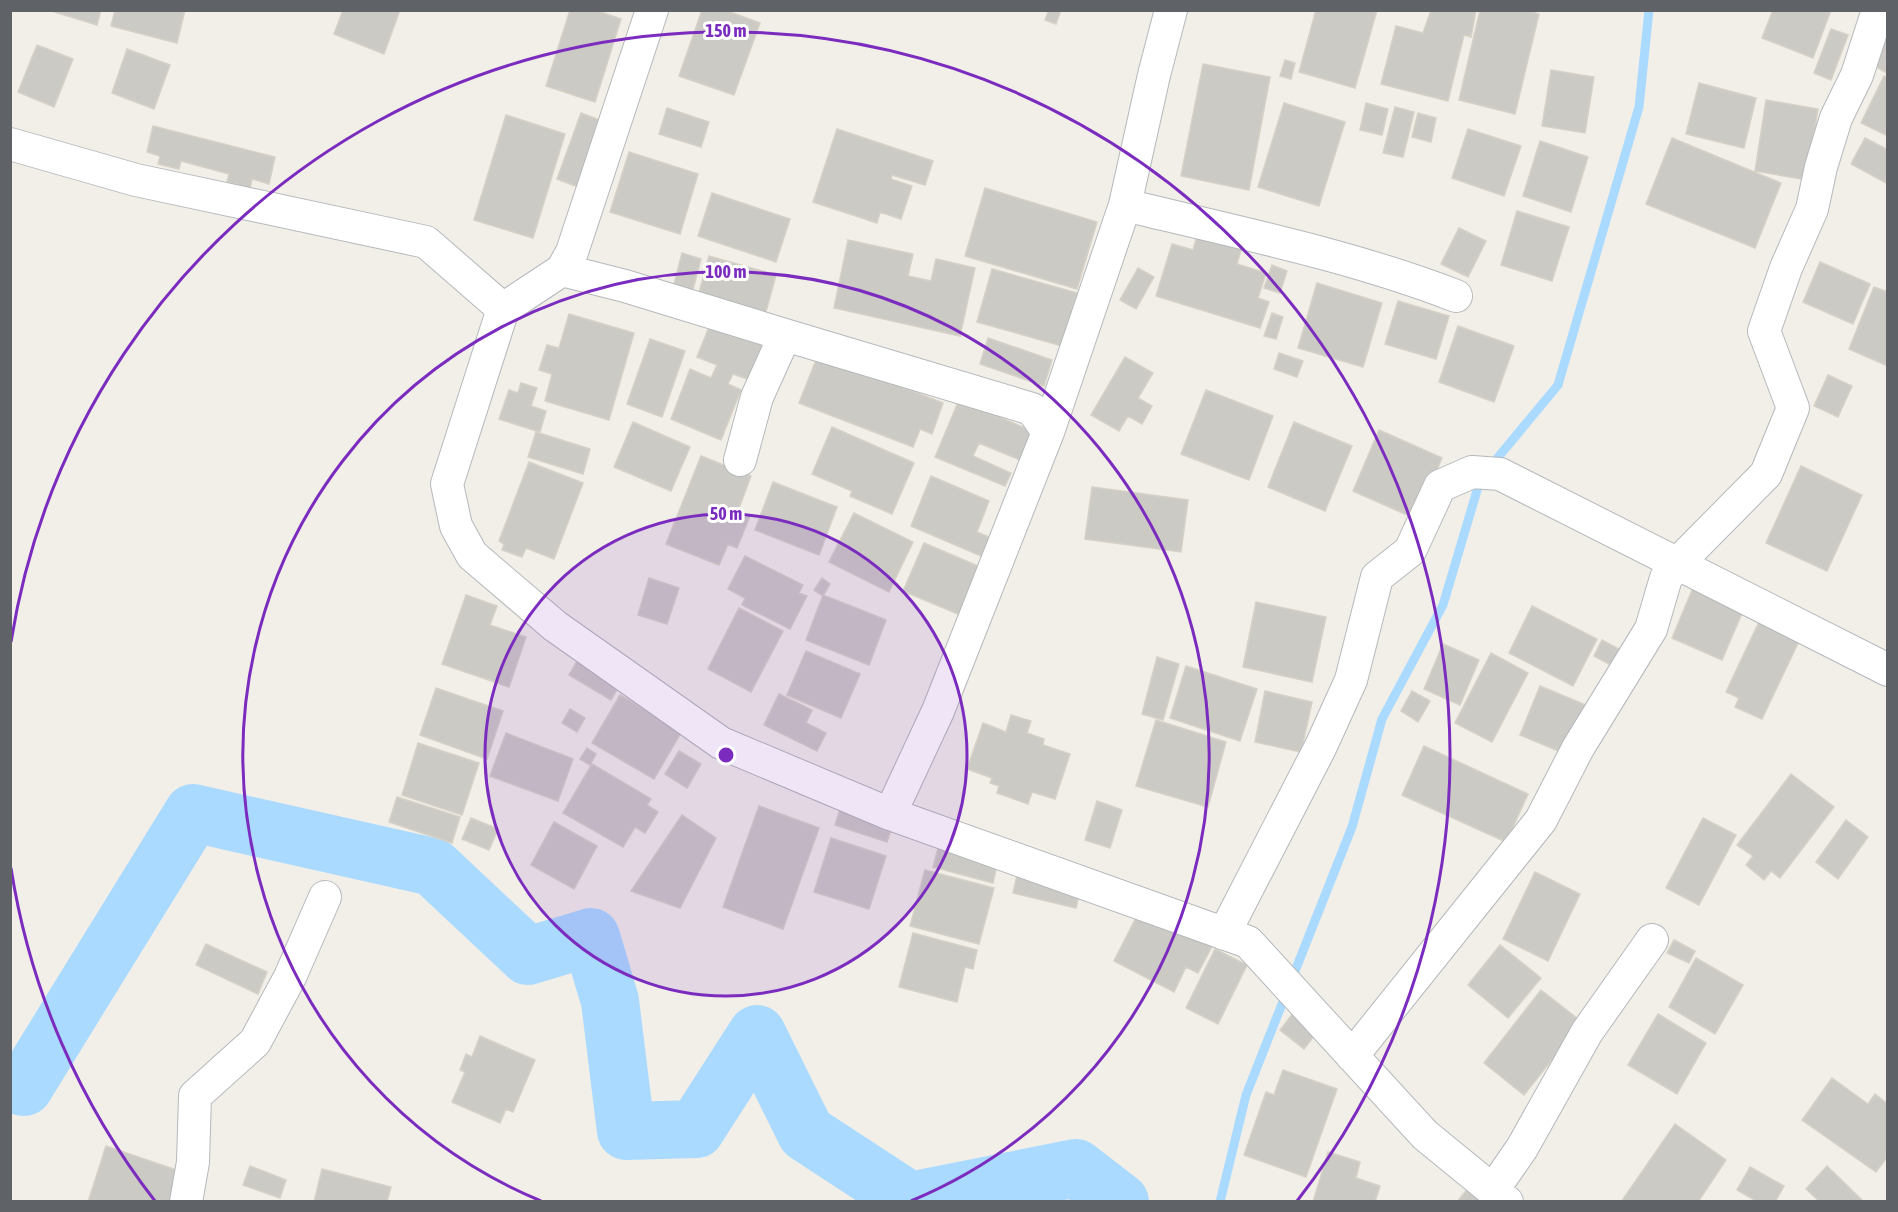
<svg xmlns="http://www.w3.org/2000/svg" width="1898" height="1212" font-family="'Asap Condensed',sans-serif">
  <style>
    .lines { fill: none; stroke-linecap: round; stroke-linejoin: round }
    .stream { stroke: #aadaff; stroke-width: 9 }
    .river { stroke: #aadaff; stroke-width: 58 }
    .building { fill: #cccac5; stroke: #d6d1c6; stroke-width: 1.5 }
    .minor-casing { stroke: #b5b8bc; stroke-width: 34 }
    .minor { stroke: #fff; stroke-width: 32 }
    .ring { fill: none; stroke: #7b2cbf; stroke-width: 3 }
    .centre { fill: #7b2cbf; stroke: #fff; stroke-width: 3 }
    .ring-label { font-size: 18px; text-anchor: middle; font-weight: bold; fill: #7b2cbf; stroke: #fff; stroke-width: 6; stroke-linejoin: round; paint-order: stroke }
  </style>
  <rect width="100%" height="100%" fill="#f1efe8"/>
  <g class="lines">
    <path class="stream" d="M1490,467L1558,385L1639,107L1649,10
      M1220,1202L1246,1095L1352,827L1382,719L1443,605L1481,477"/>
    <path class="river" d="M10,1083L24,1087L193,813L433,867L528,956L591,937L610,1001L626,1131L696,1129L757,1034L806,1133L910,1201L1076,1168L1120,1202"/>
  </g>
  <path class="building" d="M48,10H101L97,25Z
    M115,10H185L177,43L111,26Z
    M343,10H400L384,54L334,34Z
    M570,10H595L621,19L595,102L546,86Z
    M702,10H725L760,23L734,95L679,76Z
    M1049,10H1061L1056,24L1045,20Z
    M1316,10H1377L1355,88L1299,72Z
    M1431,10H1476L1471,37L1464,35L1448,101L1381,84L1396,26L1423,33Z
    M1480,10H1525L1539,14L1515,114L1459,100Z
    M1773,10H1831L1813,58L1762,38Z
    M1888,18V72L1887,73L1864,60Z
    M1831,29L1848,35L1831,80L1814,73Z
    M37,45L73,59L54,107L18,92Z
    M127,49L170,65L154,109L112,93Z
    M1285,60L1295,63L1291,79L1280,76Z
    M1203,64L1270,77L1249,190L1181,176Z
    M1551,70L1594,77L1585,133L1542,126Z
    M1884,76L1888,78V136L1861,123Z
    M1699,83L1756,98L1744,148L1686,134Z
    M1766,100L1818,109L1807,180L1755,171Z
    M1284,103L1345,122L1319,206L1258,187Z
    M1366,103L1388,109L1382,135L1360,130Z
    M1395,107L1414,112L1403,157L1383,153Z
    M667,108L709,122L701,147L659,134Z
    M581,113L610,124L586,190L557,179Z
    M1418,113L1436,118L1431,142L1412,137Z
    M506,115L565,134L533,238L474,220Z
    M153,126L275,157L269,184L252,179L250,188L227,182L229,174L181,161L179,169L158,164L160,156L147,152Z
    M837,129L933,161L925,185L892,175L891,179L912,186L901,219L880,212L877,223L813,202Z
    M1468,129L1521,146L1504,196L1452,178Z
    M1672,138L1781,183L1755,248L1646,204Z
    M1865,138L1888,150V184L1851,164Z
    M1540,141L1588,157L1571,212L1523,196Z
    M629,152L698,174L680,234L610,212Z
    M985,188L1097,222L1077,289L965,256Z
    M712,193L790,219L776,262L698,236Z
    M1517,211L1569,227L1552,281L1501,265Z
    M1459,228L1486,241L1468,277L1441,264Z
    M1197,236L1241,250L1237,264L1266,273L1258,298L1269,302L1260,328L1156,296L1172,244L1193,250Z
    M848,240L913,254L908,276L931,281L936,259L975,268L960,336L834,308Z
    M682,253L701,259L690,301L671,296Z
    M709,256L776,275L764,319L697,300Z
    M1820,262L1870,284L1853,324L1803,302Z
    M1272,265L1287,271L1280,293L1264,288Z
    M1138,268L1154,277L1136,309L1120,300Z
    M992,269L1077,293L1062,346L977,322Z
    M1317,283L1382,303L1363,367L1298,348Z
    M1874,287L1888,292V366L1849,349Z
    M1398,301L1449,316L1436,359L1385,344Z
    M1272,313L1283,317L1276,339L1264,336Z
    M569,314L634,333L609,420L545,401L552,374L539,370L547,345L559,348Z
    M713,317L769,340L753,381L733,374L728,384L741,390L721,440L671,419L690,369L711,378L717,365L697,357Z
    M1458,326L1514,346L1494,402L1439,382Z
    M988,338L1052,360L1044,386L980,364Z
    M650,339L685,351L662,417L627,404Z
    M1279,353L1303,361L1297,377L1274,369Z
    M818,355L943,403L932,434L920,429L913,447L799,403Z
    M1125,357L1153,373L1138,398L1152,406L1142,424L1128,416L1119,431L1091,415Z
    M1828,375L1852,386L1838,417L1814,406Z
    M521,383L537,388L531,406L546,411L540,432L499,419L509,390L518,393Z
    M1206,390L1273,416L1249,480L1181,454Z
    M959,400L1032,431L1020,460L979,443L973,456L1011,473L1005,486L935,457Z
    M633,422L690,447L671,491L614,467Z
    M1294,422L1352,446L1325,511L1268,487Z
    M832,427L914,463L892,514L850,496L852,491L812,474Z
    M1379,430L1442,458L1416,519L1353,491Z
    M536,432L590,449L583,474L528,457Z
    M701,456L751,476L738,511L750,516L737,548L728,544L719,565L666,544Z
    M529,462L583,483L554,559L526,548L522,557L502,550L504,544L499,541Z
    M1801,466L1862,495L1827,571L1766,543Z
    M931,476L989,501L977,532L996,540L988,559L911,526Z
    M773,482L837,507L819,555L755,530Z
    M1092,487L1188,500L1181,552L1085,539Z
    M854,513L913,542L889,592L829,562Z
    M924,543L985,569L965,617L903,591Z
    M745,556L803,585L799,593L807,596L790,629L742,605L745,598L728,589Z
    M649,578L679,588L667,624L638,615Z
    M822,578L830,584L823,596L814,590Z
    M1693,588L1743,611L1722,660L1672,638Z
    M466,595L497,606L490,625L526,637L509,687L442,664Z
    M823,595L886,620L869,665L806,640Z
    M1256,602L1326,617L1312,682L1243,667Z
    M1532,606L1597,639L1573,686L1509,653Z
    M739,608L783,631L751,692L708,669Z
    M1759,622L1799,641L1762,719L1735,707L1739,698L1726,692Z
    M1602,640L1626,653L1618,669L1594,656Z
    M1443,644L1479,660L1460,705L1424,689Z
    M806,651L860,674L841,718L787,695Z
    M1491,653L1528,673L1492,742L1455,723Z
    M580,656L622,681L611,700L569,675Z
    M1157,657L1179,664L1163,720L1142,714Z
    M1186,666L1257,689L1240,741L1170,718Z
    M1540,686L1588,706L1568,755L1520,735Z
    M436,688L503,711L487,759L420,735Z
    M1265,691L1312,702L1301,752L1255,742Z
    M1412,691L1430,701L1418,722L1401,711Z
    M779,694L812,710L806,723L826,733L817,751L764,725Z
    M620,695L682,731L654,779L592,743Z
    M570,709L585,718L577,732L562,723Z
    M1011,715L1031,721L1027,733L1044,739L1043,745L1070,754L1055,799L1032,792L1028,804L997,793L999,786L990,783L992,778L967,769L983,723L1006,732Z
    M1156,720L1226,742L1208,807L1136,786Z
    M506,733L573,759L558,801L490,776Z
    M418,743L479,763L462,815L402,795Z
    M1424,746L1528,794L1506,842L1402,795Z
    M587,748L596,754L590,765L580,759Z
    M679,751L701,764L687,788L665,774Z
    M592,764L651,799L647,805L658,812L645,833L635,827L623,847L563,813Z
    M1791,774L1834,807L1780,878L1771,871L1764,880L1746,865L1753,856L1737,845Z
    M397,797L460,817L452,843L389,822Z
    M1097,801L1122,810L1110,848L1085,840Z
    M759,806L819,828L783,929L723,907Z
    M840,809L892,827L887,842L835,825Z
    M682,815L716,838L680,908L631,891Z
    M471,818L498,829L489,850L462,839Z
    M1703,818L1736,835L1699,905L1666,888Z
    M1846,820L1868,837L1838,879L1816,862Z
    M554,822L597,846L574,889L531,865Z
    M831,838L886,856L869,909L814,892Z
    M939,845L998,861L993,883L933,867Z
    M925,870L994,888L979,944L910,926Z
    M1018,871L1081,885L1076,908L1013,893Z
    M1535,872L1580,894L1548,961L1503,939Z
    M1145,900L1217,937L1198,973L1186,967L1174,992L1114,961Z
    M913,933L977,950L973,969L965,967L957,1002L899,987Z
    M1674,940L1695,951L1689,963L1667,953Z
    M206,944L267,972L258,994L196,965Z
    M1500,945L1541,978L1508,1018L1468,985Z
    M1215,949L1247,965L1218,1024L1186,1008Z
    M1696,958L1743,985L1715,1034L1669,1007Z
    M1541,990L1582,1022L1524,1095L1484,1063Z
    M1294,1012L1318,1031L1304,1049L1280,1030Z
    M1658,1014L1706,1043L1677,1094L1628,1065Z
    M480,1036L535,1060L513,1112L506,1109L500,1123L452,1102L465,1072L460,1070L466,1054L472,1057Z
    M1283,1070L1337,1089L1306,1177L1244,1155L1266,1092L1274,1095Z
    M1832,1078L1868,1104L1875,1094L1888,1104V1156L1876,1172L1802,1120Z
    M1675,1124L1726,1160L1698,1202H1621Z
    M106,1146L188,1174L179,1202H88Z
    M1328,1152L1360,1162L1356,1178L1380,1186L1375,1202H1313Z
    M250,1166L286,1180L280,1198L243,1185Z
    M1827,1166L1864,1202H1820L1806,1189Z
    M1750,1167L1784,1186L1775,1202H1758L1737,1190Z
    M322,1169L391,1187L387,1202H314Z
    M1469,1187L1485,1202H1457Z"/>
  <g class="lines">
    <defs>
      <path id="minor" d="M652,10L572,252L562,270L503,309L447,484L456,526L472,555L555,626L721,743L890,814L1248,942L1425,1135L1507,1202
        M10,144L136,180L426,242L503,309
        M1125,205C1236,232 1350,255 1456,296
        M562,270L625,286L785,335
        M740,460L757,397L785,335L1032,409L1048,432
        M890,814L938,711L1048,432L1125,205L1154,75L1171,10
        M1224,934L1321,746L1351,680L1377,577L1410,551L1440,486L1472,472L1500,474L1888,670
        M1352,1056L1541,820L1578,748L1651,629L1666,578L1677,564L1766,474L1793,408L1764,331L1786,268L1812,209L1821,167L1836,118L1857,75L1878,10
        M1493,1190L1522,1148L1587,1032L1652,940
        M186,1202L193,1162L195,1096L255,1042L290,977L325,897"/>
    </defs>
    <use href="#minor" class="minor-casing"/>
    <use href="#minor" class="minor"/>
  </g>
  <circle cx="726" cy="755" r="241" fill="#7b2cbf" fill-opacity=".12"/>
  <g class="ring">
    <circle cx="726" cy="755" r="241"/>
    <path d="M541 1201A483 483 0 1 1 911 1201"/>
    <path d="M155 1201A724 724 0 0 1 11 868M11 642A724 724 0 1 1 1297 1201"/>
  </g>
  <circle cx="726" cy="755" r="9" class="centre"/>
  <g class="ring-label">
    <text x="726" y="37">150 m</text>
    <text x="726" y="278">100 m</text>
    <text x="726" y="520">50 m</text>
  </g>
  <rect width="1898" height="1212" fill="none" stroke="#5f6368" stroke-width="24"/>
</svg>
